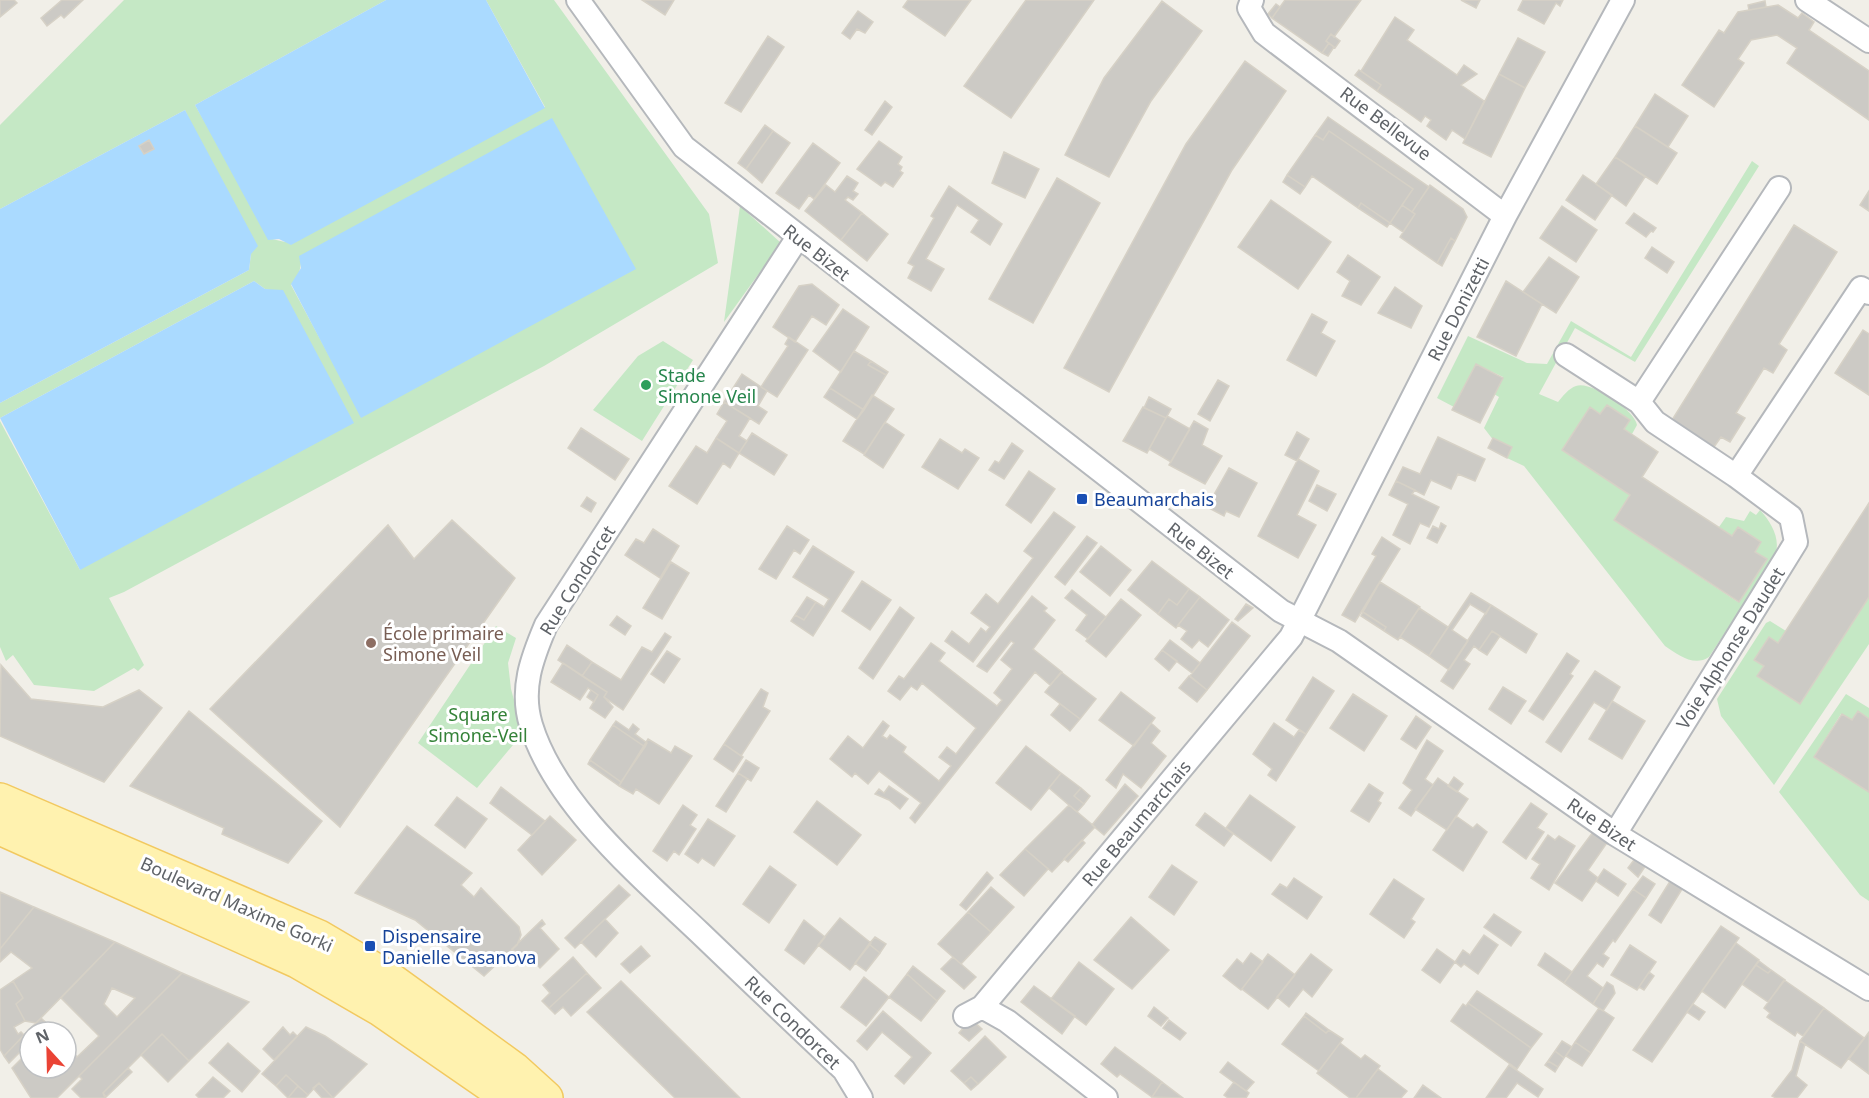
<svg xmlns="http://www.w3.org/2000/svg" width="1869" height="1098" font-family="'Noto Sans',sans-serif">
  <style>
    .green { fill: #c5e8c5; fill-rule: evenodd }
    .water { fill: #aadaff }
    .building { fill: #cccac5; stroke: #d6d1c6; stroke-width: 1.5; fill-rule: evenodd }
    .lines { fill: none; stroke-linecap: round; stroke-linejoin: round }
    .street-casing { stroke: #b5b8bc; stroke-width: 26 }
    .primary-casing { stroke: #f2c960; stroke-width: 36 }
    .street { stroke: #fff; stroke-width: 22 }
    .primary { stroke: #fff2af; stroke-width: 33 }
    .leisure-dot { fill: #2e9e5b; stroke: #fff; stroke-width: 2 }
    .transit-dot { fill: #1a4fb4; stroke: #fff; stroke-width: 2 }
    .education-dot { fill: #8d6e63; stroke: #fff; stroke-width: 2 }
    .labels { text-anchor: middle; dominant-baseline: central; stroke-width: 6; stroke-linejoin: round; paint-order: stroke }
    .street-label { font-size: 18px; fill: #5f6368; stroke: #fff }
    .leisure-label { font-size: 18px; fill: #27864d; stroke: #fff; text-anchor: start }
    .transit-label { font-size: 18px; fill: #164399; stroke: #fff; text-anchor: start }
    .education-label { font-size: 18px; fill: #785e54; stroke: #fff; text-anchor: start }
    .park-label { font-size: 18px; fill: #348238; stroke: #fff }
  </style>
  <rect width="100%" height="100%" fill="#f1efe8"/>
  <path class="green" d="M124,0H386L195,105L272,239L285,242L545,107L486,0H554L709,214L718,263L544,366L124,592L109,598L144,665L138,671L134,668L94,691L34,685L13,655L6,661L0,647V421L80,570L274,291L265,289L254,281L0,418V403L249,270L251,254L185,110L0,209V125ZM301,263L362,417L291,285L299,274Z
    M1752,161L1759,166L1635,362L1575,328L1539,394L1558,402C1562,397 1569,388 1576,386C1590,380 1635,410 1637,425L1632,434L1624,429L1630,420L1607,405L1600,414L1590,408L1562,450L1630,495L1614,520L1738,602L1767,559L1755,552L1761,542L1738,528L1732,536L1719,527L1726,517L1744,521L1750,511L1756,515L1760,510C1772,523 1782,541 1774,558L1709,657C1694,667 1678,655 1665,646L1524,466L1507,458L1484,428L1499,397L1494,394L1503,377L1476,364L1454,407L1437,398L1468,336L1527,363L1547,364L1571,321L1631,357Z
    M740,206L781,243L724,322Z
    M663,341L693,360L642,441L593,410L638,356Z
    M1869,597V644L1774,785L1721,716L1717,699L1766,623L1770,621L1786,631L1778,643L1769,638L1755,660L1764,666L1757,676L1800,704Z
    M496,626L516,638L508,663L511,689L523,733L477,788L418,743Z
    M1846,694L1869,708V719L1858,712L1852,720L1841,714L1814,757L1869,792V901L1860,895L1779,792Z"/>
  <path class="water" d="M386,0H486L545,108L291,245L279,239L268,240L195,105Z
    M185,110L258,246L251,254L249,270L0,403V209Z
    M552,118L636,269L361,418L291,284L301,268L299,256Z
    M254,281L265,289L283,290L354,423L80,570L0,418Z"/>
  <path class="building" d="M0,0H14L17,3L0,17Z
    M62,0H83L64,18L61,15L47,26L41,18Z
    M642,0H674L665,15Z
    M908,0H971L945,36L903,7Z
    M1026,0H1094L1011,118L964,86Z
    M1285,0H1361L1334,37L1331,34L1326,41L1329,43L1322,53L1272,18Z
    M1461,0H1480L1476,8Z
    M1523,0H1563L1560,6L1556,3L1544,24L1518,10Z
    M1162,1L1202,31L1151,101L1109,177L1065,155L1104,78Z
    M1765,1L1766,7L1749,10L1748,5Z
    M1276,4L1280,7L1272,18L1268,14Z
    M1778,5L1798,18L1802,13L1814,22L1809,30L1869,71V120L1787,63L1797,48L1777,35L1751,40L1738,59L1744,63L1714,107L1682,85L1719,30L1724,33L1738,12Z
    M858,11L873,22L865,33L857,29L850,39L842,33Z
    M1395,17L1414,30L1407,40L1457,75L1464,65L1477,74L1461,85L1484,101L1465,139L1452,130L1446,140L1427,126L1431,120L1425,116L1421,122L1400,107L1377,91L1381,85L1361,71Z
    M1331,34L1340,41L1335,48L1326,41Z
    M768,36L784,47L741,112L725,103Z
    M1518,38L1545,52L1525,88L1499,74Z
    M1329,43L1334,47L1328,56L1322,53Z
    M1245,61L1286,91L1232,170L1109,392L1064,368L1186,144Z
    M1359,70L1381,85L1377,91L1355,75Z
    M1499,74L1525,88L1491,157L1463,143Z
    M1655,94L1688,116L1668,147L1635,126Z
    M885,101L892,107L872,135L865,130Z
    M1328,117L1429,187L1412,212L1402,205L1413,189L1329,131L1323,140L1315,135Z
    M765,125L773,131L746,169L738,163Z
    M1635,126L1677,153L1657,184L1615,157Z
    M773,131L790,143L762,183L746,169Z
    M1329,131L1413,189L1390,223L1361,203L1358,208L1312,176L1305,187L1287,175L1315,135L1323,140Z
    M149,140L154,149L144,154L139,146Z
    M879,141L902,157L898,164L902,167L900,171L903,173L893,187L885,182L881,186L857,169Z
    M813,143L840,163L814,199L809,195L799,209L776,193Z
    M1004,152L1039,169L1025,198L992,183Z
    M1615,157L1645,177L1626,206L1596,184Z
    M1287,175L1305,187L1300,194L1283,182Z
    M1583,175L1612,195L1595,220L1566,200Z
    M847,176L858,183L853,191L858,194L853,200L848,197L845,200L862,213L841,240L805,211L826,185L835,192Z
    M1057,178L1100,203L1033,323L989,299Z
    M1430,185L1463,209L1467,217L1455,241L1451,238L1437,263L1400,237L1415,214L1412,212Z
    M949,186L1002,224L990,245L971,232L979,220L957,205L926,259L944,269L931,291L908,278L914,266L908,263L934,218L931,216Z
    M1869,191V211L1860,205Z
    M1271,200L1331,242L1298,289L1238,247Z
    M1361,203L1390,223L1387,227L1358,208Z
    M1402,205L1415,214L1403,232L1390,223Z
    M1562,206L1597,230L1576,262L1540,238Z
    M862,213L888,234L867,261L841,240Z
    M1634,213L1656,228L1653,232L1651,231L1646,237L1626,223Z
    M1794,225L1837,252L1779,344L1787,350L1773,373L1764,368L1736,413L1745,418L1730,442L1721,437L1714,447L1672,420Z
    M1451,238L1455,241L1442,266L1437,263Z
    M1652,247L1674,262L1667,273L1645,258Z
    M1348,255L1380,277L1361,305L1342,296L1350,281L1337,272Z
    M1549,257L1579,277L1556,313L1523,292Z
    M1506,281L1542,304L1516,356L1477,337Z
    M812,284L839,305L826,325L812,316L795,342L773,327L799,286Z
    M1395,287L1422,306L1411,328L1378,313Z
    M843,309L869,327L841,372L813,351Z
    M1312,314L1327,322L1321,333L1335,341L1316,376L1287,360Z
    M1863,330L1869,334V395L1835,373Z
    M789,337L808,350L777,397L761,387L788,346L785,344Z
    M854,351L871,361L868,365L886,375L864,410L830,388Z
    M871,361L888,372L886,375L868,365Z
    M1476,364L1503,378L1480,423L1452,410Z
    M742,374L767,391L758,406L767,412L759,424L724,402Z
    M1218,380L1229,386L1210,421L1198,414Z
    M830,388L864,410L857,419L824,397Z
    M872,395L894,409L864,454L843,441Z
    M1149,397L1171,409L1166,418L1144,408Z
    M724,402L750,418L739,436L747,441L739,453L716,438L727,421L717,414Z
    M1607,405L1630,420L1624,429L1658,452L1642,477L1732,536L1738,527L1761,542L1755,552L1767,559L1739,602L1614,520L1630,495L1562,450L1590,407L1600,414Z
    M1143,407L1166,418L1147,453L1123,441Z
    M1167,416L1190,429L1171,462L1149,449Z
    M1194,421L1208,429L1202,445L1222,456L1205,484L1169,465Z
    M885,422L904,435L883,468L864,455Z
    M581,428L629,459L615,480L568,448Z
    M1297,432L1309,439L1297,461L1285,455Z
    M752,433L787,455L774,475L739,453Z
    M1438,437L1485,459L1475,481L1458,474L1451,489L1431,480L1424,495L1396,481L1403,467L1420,474Z
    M716,438L739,453L730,468L723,463L697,504L669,486L696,446L707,453Z
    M1493,438L1512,447L1507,458L1488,448Z
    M940,439L962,453L965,449L979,458L958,489L922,467Z
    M1012,443L1023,451L1004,479L989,470L995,461L999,463Z
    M1298,459L1319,471L1297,515L1316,525L1298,558L1258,536Z
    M1229,468L1257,483L1239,517L1226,511L1224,516L1207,507Z
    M1029,471L1055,489L1031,523L1006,505Z
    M1396,481L1415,490L1412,494L1439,507L1429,527L1420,523L1410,544L1393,535L1408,504L1389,495Z
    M1317,485L1336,494L1327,511L1309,501Z
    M587,497L596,503L591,512L581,506Z
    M1869,503V597L1800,704L1757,676L1764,666L1754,660L1769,637L1778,643Z
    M1054,512L1075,527L973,662L945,641L952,631L969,644L981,628L986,632L990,627L971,613L986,594L998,604L1033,558L1024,551Z
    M452,520L515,578L340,827L210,709L388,525L414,559Z
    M1441,523L1446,526L1437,543L1427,538L1433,526L1439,529Z
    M787,526L809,540L800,554L794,550L776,579L759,569Z
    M653,529L679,546L660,578L625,555L636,539L644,543Z
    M1087,536L1097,543L1065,585L1055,577Z
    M1382,537L1400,549L1355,622L1342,615L1376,556L1372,554Z
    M813,546L854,572L813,636L791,621L795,615L804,620L816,602L824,607L829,599L793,577Z
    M1101,546L1131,570L1110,596L1080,572Z
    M1152,561L1189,589L1177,605L1169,599L1158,614L1128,590Z
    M671,562L689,573L662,619L643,608Z
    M862,581L891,600L870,630L842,611Z
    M1380,582L1420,607L1398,640L1384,631L1386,627L1363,612Z
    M1189,589L1200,597L1176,628L1158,614L1169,599L1177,605Z
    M1072,590L1106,617L1088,639L1076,630L1087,615L1065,598Z
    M1471,593L1491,605L1486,614L1470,604L1452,630L1468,641L1449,670L1429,656Z
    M1032,596L1047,608L1044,611L1055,620L1033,649L1062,672L1050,685L1035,672L915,823L910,818L921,803L879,771L868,784L855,773L852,777L830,759L848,736L863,748L883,721L889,726L882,736L887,739L890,735L906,747L903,752L939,781L951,766L939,757L947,747L956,754L976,728L922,683L917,690L911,686L900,700L888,691L899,676L904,679L931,643L945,653L939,661L997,706L1002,700L994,693L1012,669L1001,660L1014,643L1011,641L987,672L977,666Z
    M807,597L816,602L804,620L795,615Z
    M1200,597L1229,620L1208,647L1199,640L1192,648L1181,639L1187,631L1178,625Z
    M1121,599L1141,615L1106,657L1086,641Z
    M1246,604L1253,608L1238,621L1235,619Z
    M1491,605L1537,634L1526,653L1492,631L1479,650L1474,646L1464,660L1470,664L1453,689L1441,681Z
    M900,607L914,618L873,679L859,668Z
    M1419,608L1448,627L1429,656L1400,637Z
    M1363,612L1386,627L1384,631L1361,616Z
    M617,616L631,626L625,635L610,625Z
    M1232,622L1250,636L1207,690L1190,676Z
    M1492,631L1500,636L1487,655L1479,650Z
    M665,633L671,637L623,710L604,697L607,692L582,676L592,662L621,680L642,647L652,652Z
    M1170,640L1200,663L1192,673L1162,650Z
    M567,645L592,662L582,676L558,660Z
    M1162,650L1177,661L1169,671L1155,659Z
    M667,651L680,659L664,683L651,674Z
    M1567,653L1579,661L1570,674L1573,676L1543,720L1529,711Z
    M563,663L607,692L604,697L613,707L605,718L590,708L598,695L591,690L588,688L580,700L551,682Z
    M1,665L31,699L103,707L139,690L162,708L104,782L0,736Z
    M1595,671L1620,687L1607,710L1594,702L1561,752L1546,742Z
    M1061,672L1096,699L1080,719L1045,692Z
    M1189,676L1207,690L1197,702L1179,688Z
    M1313,677L1334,691L1306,734L1286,720Z
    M1503,687L1526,701L1511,724L1489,709Z
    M761,689L768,693L763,707L770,711L741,756L724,744Z
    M591,690L598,695L594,702L587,697Z
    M1121,692L1155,718L1134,746L1099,720Z
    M1353,694L1387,716L1364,751L1330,728Z
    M1612,701L1645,721L1622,759L1589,739Z
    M1060,704L1080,719L1070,731L1051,715Z
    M189,711L322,821L288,863L222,834L224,828L130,786Z
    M1858,711L1869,719V792L1814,757L1842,714L1852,720Z
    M1416,716L1431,727L1416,749L1401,739Z
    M616,721L629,730L633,724L639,729L635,734L647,743L645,747L613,725Z
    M1151,723L1160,731L1151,743L1166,756L1141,788L1123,774L1116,788L1106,780Z
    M1274,723L1294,737L1299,730L1306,734L1276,781L1268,775L1272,769L1253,754Z
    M613,725L645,747L621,782L590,760Z
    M648,739L671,753L675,746L692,756L659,804L636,789L633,794L619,786Z
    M1427,740L1443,751L1425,779L1433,785L1411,816L1399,808L1412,790L1403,783Z
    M724,744L743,757L733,772L714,759Z
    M1026,746L1061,773L1031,810L996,783Z
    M590,760L621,782L619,786L588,764Z
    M746,760L759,768L751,781L738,773Z
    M738,773L747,779L726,812L716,806Z
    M1061,773L1081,788L1074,796L1084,804L1077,812L1049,788Z
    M1454,777L1463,784L1457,792L1448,786Z
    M1438,778L1468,799L1447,830L1415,809Z
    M1125,784L1138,796L1104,835L1092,825Z
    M1369,784L1383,793L1378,801L1381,803L1369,822L1351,811Z
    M889,786L908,799L900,809L889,800L875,794L879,789L884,793Z
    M501,787L545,821L532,835L490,803Z
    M1081,788L1090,796L1084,804L1074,796Z
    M1250,795L1295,827L1271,861L1226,828Z
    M457,797L487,819L465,848L435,825Z
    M817,801L861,835L837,865L794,832Z
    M1531,803L1547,814L1537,828L1544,832L1526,859L1503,842Z
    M683,805L697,815L690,825L696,829L679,855L674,851L667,861L653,851Z
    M1069,805L1095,827L1052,872L1025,849Z
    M1205,813L1233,834L1224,846L1196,825Z
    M550,816L576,840L542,875L518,850Z
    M1456,816L1473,828L1477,824L1487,832L1463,871L1433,850Z
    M708,819L735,836L714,866L702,858L698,863L685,854Z
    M407,826L472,873L461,885L474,897L481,888L519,927L521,935L517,945L484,976L415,920L355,893Z
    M1596,828L1611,837L1588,870L1598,878L1582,901L1555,883Z
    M1548,835L1555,840L1559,836L1575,846L1549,890L1531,878L1540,864L1532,859Z
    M1082,840L1085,843L1068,862L1064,859Z
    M1025,849L1048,869L1024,896L1000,875Z
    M1637,856L1648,862L1638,877L1628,868Z
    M1172,865L1197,882L1174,915L1149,897Z
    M770,866L796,885L769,923L743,904Z
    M1604,869L1626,884L1618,896L1596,881Z
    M987,872L993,878L966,910L960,905Z
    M1643,876L1655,884L1646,898L1633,889Z
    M1294,878L1322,897L1307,919L1272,894L1280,884L1287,888Z
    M1672,878L1684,886L1661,923L1649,915Z
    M1394,879L1424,899L1411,919L1415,922L1404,938L1370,914Z
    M619,885L630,895L575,948L565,938Z
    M991,887L1014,907L991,932L968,912Z
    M1633,889L1646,898L1615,942L1613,940L1603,954L1609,958L1603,967L1597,963L1587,976L1603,988L1593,1004L1564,983Z
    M0,892L34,907L0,949Z
    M34,907L115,942L36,1023L25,1021L16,1004L23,998L13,981L32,968L11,952L0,962V949Z
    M968,912L991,932L961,964L938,944Z
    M1494,914L1521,932L1511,946L1484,927Z
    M1131,917L1169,950L1132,989L1094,960Z
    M840,918L871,943L850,970L818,945Z
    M605,919L618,933L596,957L581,942Z
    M542,920L545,924L540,928L559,949L540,968L531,958L526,963L512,949Z
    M804,920L825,937L804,964L785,950Z
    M1721,926L1739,938L1652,1062L1633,1050Z
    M1484,935L1498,945L1478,974L1464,964L1461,967L1455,962L1463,950L1470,955Z
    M875,937L886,944L880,953L869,944Z
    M115,942L182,973L57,1098H31L12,1068L30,1050V1068H66V1048L68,1046L77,1057L99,1036L61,998ZM112,988L135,998L117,1017L104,1004Z
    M1736,943L1759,960L1725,1008L1702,991Z
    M869,944L880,953L866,971L855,963Z
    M1630,945L1656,962L1637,990L1611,975Z
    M641,946L650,956L630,973L621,964Z
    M1437,949L1455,962L1440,983L1422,970Z
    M1251,953L1263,962L1241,990L1223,976L1237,959L1243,964Z
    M1545,953L1572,972L1564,983L1538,965Z
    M1268,954L1295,975L1268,1009L1242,989Z
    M1311,954L1332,970L1312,997L1303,989L1289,1007L1277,997Z
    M573,957L587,973L549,1008L542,1001L550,993L543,985Z
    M953,957L976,977L964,989L941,969Z
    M1759,961L1771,970L1768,973L1756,965Z
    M1079,962L1114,989L1086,1025L1051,999Z
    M1756,965L1768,973L1771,970L1785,980L1768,1002L1742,984Z
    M913,966L945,991L937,1001L907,974Z
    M1649,972L1654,976L1644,990L1639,987Z
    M182,973L249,1002L189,1061L162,1034L103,1093L105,1098H81L72,1089L82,1079L79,1076Z
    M587,973L601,988L571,1016L563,1007L555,1014L549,1008Z
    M907,974L937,1001L921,1021L889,997Z
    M864,977L889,997L866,1026L841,1007Z
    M1784,980L1824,1008L1803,1036L1797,1032L1795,1036L1767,1017L1770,1013L1764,1008Z
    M13,981L23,998L16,1004L25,1021L14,1027L18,1034L21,1032L24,1035L4,1056L0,1049V990Z
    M621,981L740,1098H675L587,1012Z
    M1607,982L1613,986L1615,993L1603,1011L1593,1004Z
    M1034,986L1075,1016L1062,1034L1021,1002Z
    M1477,991L1542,1034L1531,1048L1468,1003Z
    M1468,1003L1531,1048L1517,1069L1451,1021L1463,1004L1466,1006Z
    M1693,1004L1705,1012L1699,1020L1687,1012Z
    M1154,1007L1168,1018L1161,1026L1148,1016Z
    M1599,1008L1614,1018L1591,1053L1575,1042Z
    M1824,1008L1864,1038L1841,1068L1800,1041Z
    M883,1011L931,1053L904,1084L895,1076L912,1057L882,1032L867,1050L857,1041Z
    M1306,1013L1329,1030L1326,1033L1304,1016Z
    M1304,1016L1326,1033L1329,1030L1343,1039L1319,1071L1282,1044Z
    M41,1018L52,1028L55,1025L62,1032H30V1036L26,1033Z
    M971,1019L982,1029L969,1041L959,1033Z
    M1169,1020L1186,1033L1180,1040L1163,1028Z
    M283,1027L290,1035L293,1032L297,1036L274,1060L263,1049Z
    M306,1027L325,1036L367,1064L333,1098L319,1083L308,1095L286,1075L276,1086L262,1074Z
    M1869,1032V1074L1849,1059Z
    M26,1033L30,1036V1042L9,1063L4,1056Z
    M162,1034L189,1061L168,1082L141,1055Z
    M985,1036L1006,1057L978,1084L971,1077L964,1083L951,1071Z
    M1562,1041L1572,1047L1564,1058L1555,1051Z
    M1800,1041L1805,1044L1796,1076L1807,1085L1797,1098H1776L1772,1096L1792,1070Z
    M1575,1042L1591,1053L1582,1066L1566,1056Z
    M228,1043L260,1071L242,1092L209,1063Z
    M1340,1043L1361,1059L1365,1055L1380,1066L1356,1098H1350L1317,1073Z
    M1115,1047L1162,1082L1152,1097L1120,1074L1117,1077L1101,1064Z
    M1555,1051L1564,1058L1558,1067L1548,1061Z
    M1548,1061L1558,1067L1555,1072L1545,1065Z
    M1228,1062L1254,1082L1246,1091L1220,1072Z
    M1509,1065L1543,1089L1538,1097L1517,1083L1506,1098H1486Z
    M128,1068L132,1072L106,1097L103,1093Z
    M1378,1069L1407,1091L1401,1098H1356Z
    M286,1075L298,1086L288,1098L276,1086Z
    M213,1077L230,1091L223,1098H199L196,1095Z
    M971,1077L978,1084L971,1090L964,1083Z
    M1162,1082L1183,1098L1152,1097Z
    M1234,1082L1249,1093L1246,1098H1228L1224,1095Z
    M319,1083L333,1098H322L313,1088Z
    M1423,1085L1441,1098H1414Z
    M298,1086L308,1095L305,1098H288Z"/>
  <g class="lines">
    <defs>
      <path id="street" d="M578,0L684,147L1281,611L1339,641L1615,834L1869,989
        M1252,0L1249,8L1264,33L1505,216
        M1807,0L1869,41
        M1779,188L1639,402L1655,422L1736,476L1861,288L1869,293
        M798,237L546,625C532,658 520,689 531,725C555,804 640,876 699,932C747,978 795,1024 844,1070L861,1098
        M1566,355L1639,402
        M1615,834L1796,542L1791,517L1736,476
        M982,1007L1007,1021L1106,1098
        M965,1016L982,1007L1291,637L1505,216L1623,0"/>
      <path id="primary" d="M0,800L319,937L387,977L514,1069L546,1098
        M0,828L297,961L380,1009L509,1098"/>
    </defs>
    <use href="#street" class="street-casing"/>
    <use href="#primary" class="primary-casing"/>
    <use href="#street" class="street"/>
    <use href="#primary" class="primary"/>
  </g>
  <circle class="leisure-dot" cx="646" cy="385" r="6"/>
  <g class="transit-dot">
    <rect x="1076" y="493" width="12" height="12" rx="3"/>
    <rect x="364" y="940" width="12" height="12" rx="3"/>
  </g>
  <circle class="education-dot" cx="371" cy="643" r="6"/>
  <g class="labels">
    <g class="street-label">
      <text transform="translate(1386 123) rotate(37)">Rue Bellevue</text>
      <text transform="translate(817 252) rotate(38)">Rue Bizet</text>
      <text transform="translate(1458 309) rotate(-63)">Rue Donizetti</text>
      <text transform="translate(1201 550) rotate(38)">Rue Bizet</text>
      <text transform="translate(577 580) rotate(-58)">Rue Condorcet</text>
      <text transform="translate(1730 648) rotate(-58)">Voie Alphonse Daudet</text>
      <text transform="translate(1136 823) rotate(-50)">Rue Beaumarchais</text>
      <text transform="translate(1602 824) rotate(34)">Rue Bizet</text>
      <text transform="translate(237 904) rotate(24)">Boulevard Maxime Gorki</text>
      <text transform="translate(793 1022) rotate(44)">Rue Condorcet</text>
    </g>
    <g class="leisure-label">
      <text x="658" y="375">Stade<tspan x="658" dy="21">Simone Veil</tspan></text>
    </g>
    <g class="transit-label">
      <text x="1094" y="499">Beaumarchais</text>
      <text x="382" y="936">Dispensaire<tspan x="382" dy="21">Danielle Casanova</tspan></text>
    </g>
    <g class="education-label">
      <text x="383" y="633">École primaire<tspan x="383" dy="21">Simone Veil</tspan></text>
    </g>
    <g class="park-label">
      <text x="478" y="714">Square<tspan x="478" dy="21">Simone-Veil</tspan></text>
    </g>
  </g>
  <g transform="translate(48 1050) rotate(338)"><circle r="28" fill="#ffffff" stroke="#bfc1c3" stroke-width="1.5"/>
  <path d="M0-4.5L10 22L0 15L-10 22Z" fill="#ea4335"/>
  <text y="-9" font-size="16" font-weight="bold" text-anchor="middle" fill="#5f6368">N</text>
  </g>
</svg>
